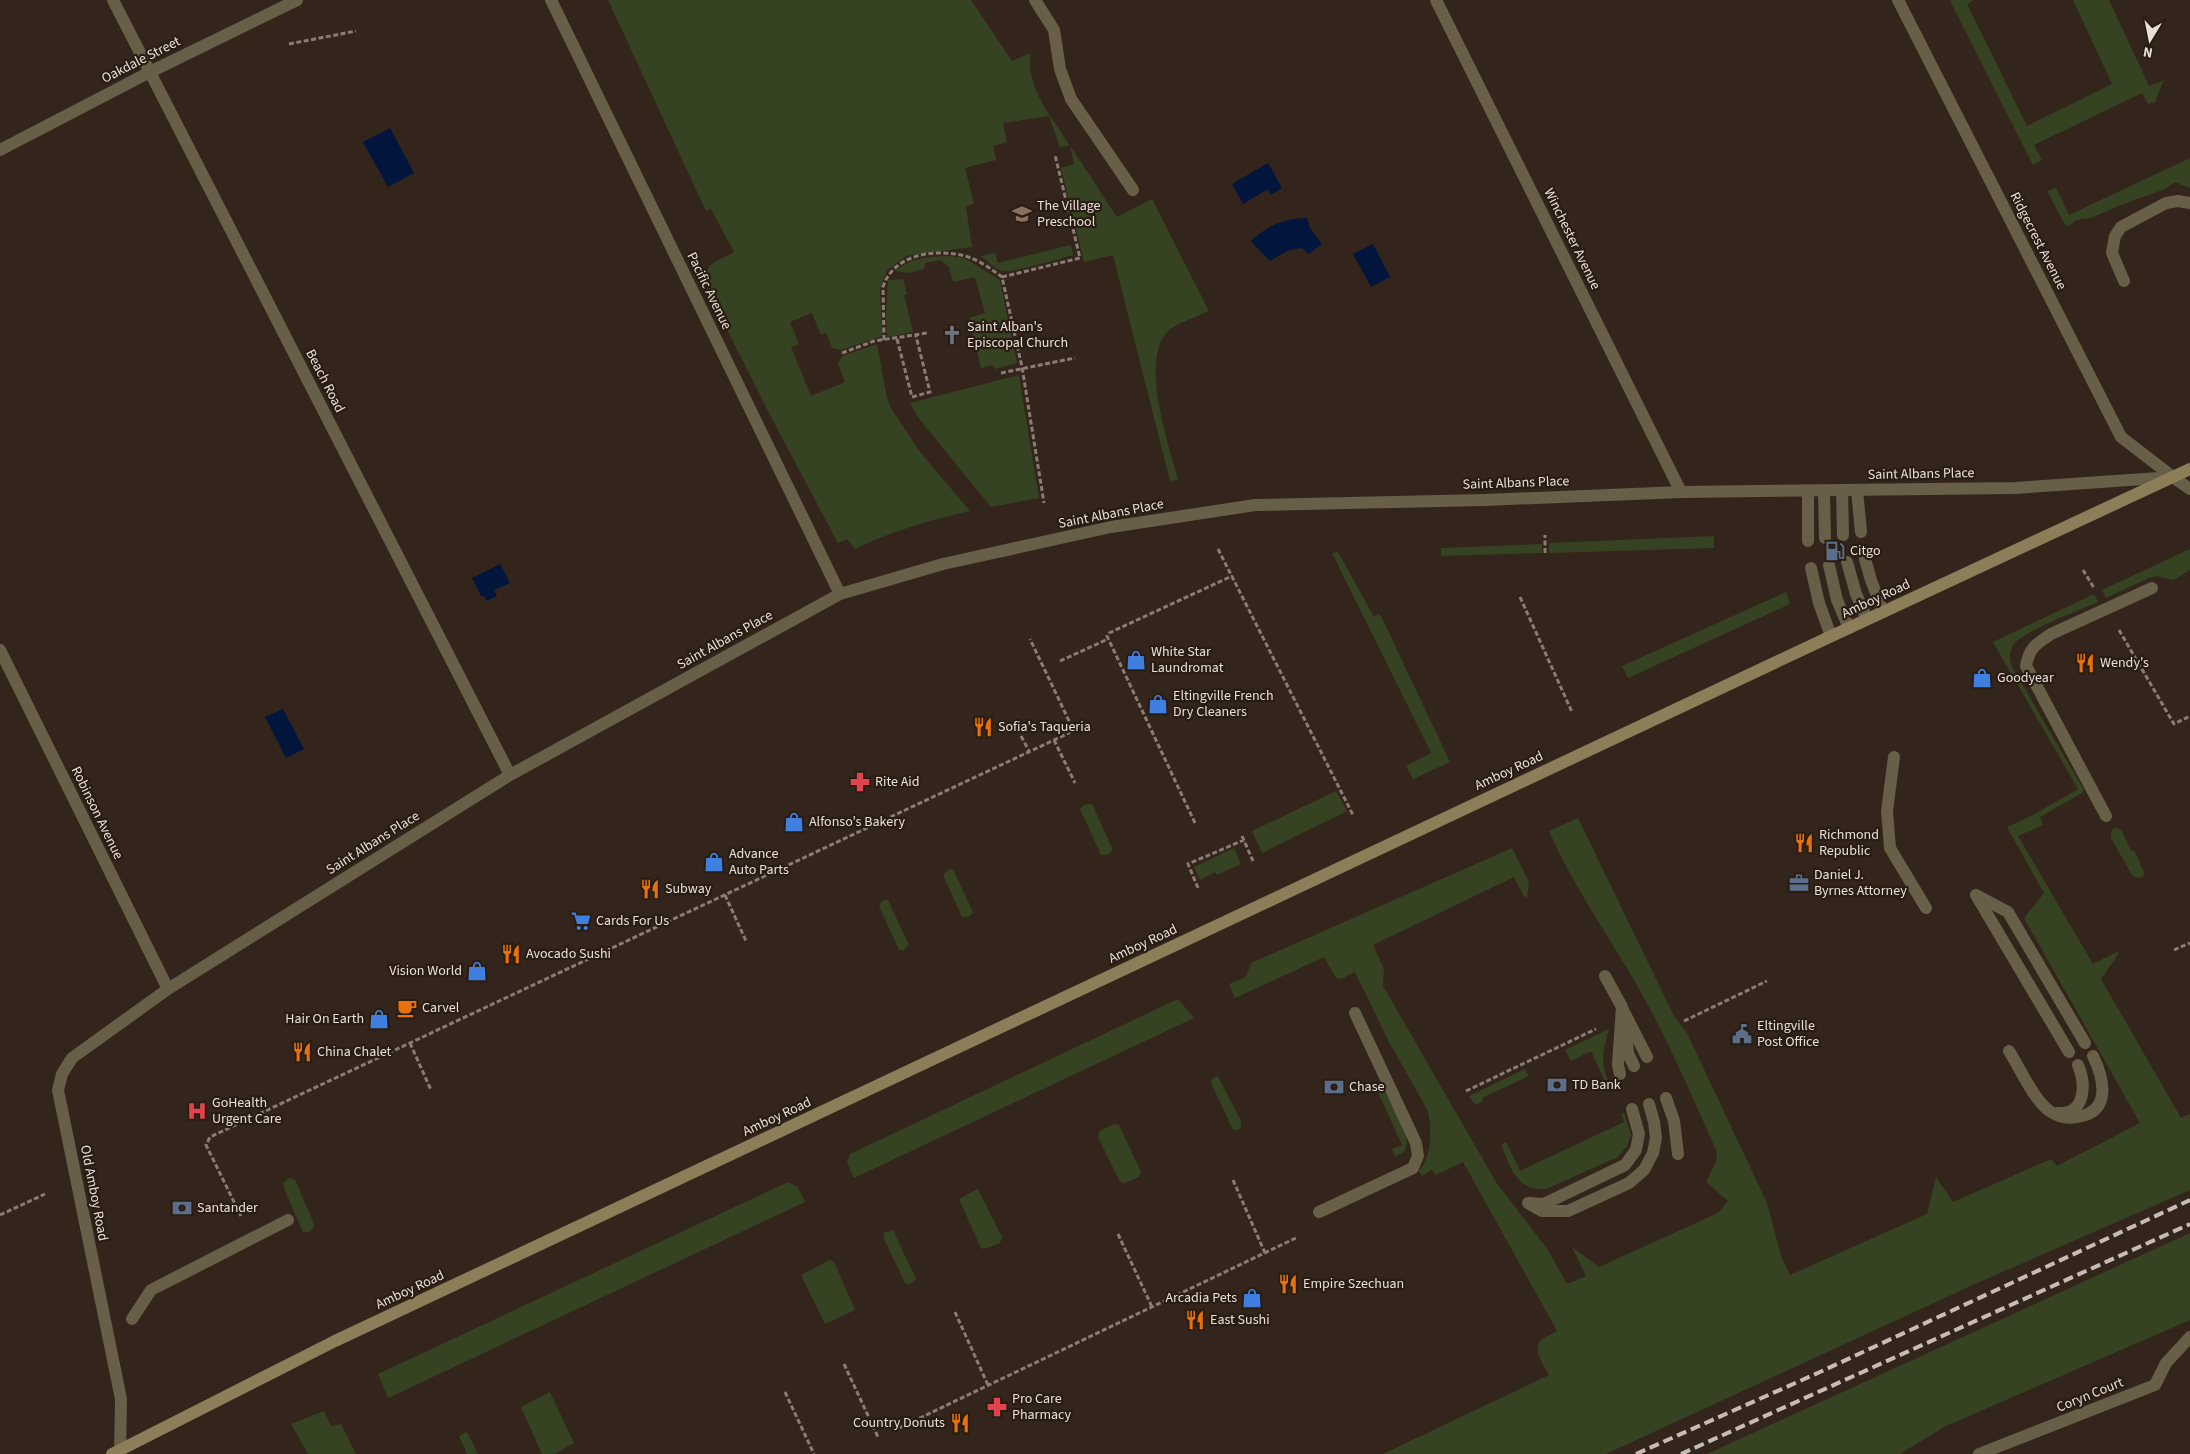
<svg xmlns="http://www.w3.org/2000/svg" width="2190" height="1454" font-family="'Source Sans 3',sans-serif">
  <style>
    .green { fill: #364322 }
    .water { fill: #01153d }
    .lines { fill: none; stroke-linecap: round; stroke-linejoin: round }
    .path { stroke: #887c74; stroke-width: 3; stroke-dasharray: 5 2.5; stroke-linecap: butt }
    .lane { stroke: #685f48; stroke-width: 12 }
    .street { stroke: #685f48; stroke-width: 12 }
    .secondary { stroke: #8c7e58; stroke-width: 12 }
    .rail { stroke: #c6bcb4; stroke-width: 4; stroke-dasharray: 10 5; stroke-linecap: butt }
    .labels { text-anchor: middle; dominant-baseline: central; stroke-width: 4.5; stroke-linejoin: round; paint-order: stroke }
    .street-label { font-size: 14px; fill: #e8dfd8; stroke: #291c12 }
    .poi-label { font-size: 14px; fill: #e8dfd8; stroke: #291c12; text-anchor: start }
  </style>
  <rect width="100%" height="100%" fill="#33251b"/>
  <path class="green" d="M608,0H971L1012,61L1031,53C1025,87 1051,116 1068,143C1085,167 1100,192 1117,217L1152,199L1209,311C1199,316 1175,324 1168,331C1139,360 1169,445 1178,480L1170,481L1113,255L1084,262L1061,168L1074,164L1070,146L1060,147L1049,116L1003,123L1007,142L993,146L996,160L965,168L974,203L966,207L972,247L906,256L887,270L880,289L882,336L841,350L832,348L826,333L821,335L812,313L790,322L799,344L791,347L811,396L845,382L838,364L842,356L877,344L887,398L891,408L920,452L970,511C930,520 892,531 855,549L847,539L838,543L771,417L706,288C701,263 717,262 734,252L711,209L706,211Z
    M1952,0H1974L1967,4L2027,126L2112,84L2073,0H2109L2149,86L2168,79L2163,82L2155,102L2148,104L2142,93L2034,145L2042,160L2033,165L1950,1Z
    M2190,158V188L2175,182L2165,189L2121,205L2091,218L2076,220L2069,226L2065,225L2047,191L2056,188L2069,215Z
    M1071,245L1073,255C1062,258 1009,274 1002,271C992,268 988,260 980,256L995,253L998,263Z
    M950,256L964,258L1000,280L1017,363L995,369L993,365L981,368L969,318L985,313L975,277L953,282L949,267L940,260L925,263L924,269L909,273L895,271C911,257 929,257 950,256Z
    M903,279L907,294L904,295L913,332L887,337L886,316L888,280Z
    M1019,375L1039,498L991,507L920,420L910,403Z
    M1714,536V548L1549,553V543Z
    M1542,544V553L1441,556V548Z
    M2190,549V570L2174,580L2156,576L2149,578L2106,598L2102,590Z
    M1338,552L1374,617L1379,614L1382,618L1450,762L1413,779L1406,766L1431,753L1336,561L1332,553Z
    M1786,592L1790,604L1628,678L1622,666Z
    M2094,594L2098,602C2080,610 2024,631 2014,644C2009,652 2009,658 2012,667L2084,790L2082,793L2040,817L2043,825L2018,836L2093,964L2117,952L2119,953L2101,979L2181,1118L2190,1114V1190L1975,1284L1606,1454H1383L1549,1375C1545,1367 1532,1350 1540,1341C1543,1337 1552,1334 1557,1331L1463,1162L1436,1175L1432,1170L1422,1176L1419,1171C1432,1157 1432,1129 1428,1111L1389,1042L1355,972L1341,979L1336,978L1324,957L1235,998L1229,984L1246,977L1251,963L1512,848L1529,882L1527,898L1523,895L1514,877L1373,945L1384,969L1383,986L1496,1182L1548,1250L1567,1284L1586,1276L1572,1247L1599,1267L1718,1213L1728,1201L1706,1182L1716,1162L1717,1152C1692,1096 1668,1040 1638,987C1608,935 1573,886 1549,831L1578,818L1674,1016L1687,1033L1767,1203L1781,1256L1790,1275L1927,1214L1936,1177L1953,1202L2051,1159L2057,1166L2140,1123L2024,918L2044,893L2007,827L2033,815L2078,789L1993,642Z
    M1336,791L1347,811L1262,853L1252,831Z
    M1092,804L1113,850L1107,855H1101L1080,809L1084,805Z
    M2115,828L2121,829L2131,851L2134,850L2144,872L2143,877L2137,878L2132,875L2111,838V831Z
    M1234,848L1241,864L1217,875L1215,872L1200,880L1194,867Z
    M949,869H953L973,912L970,916L962,917L943,875Z
    M883,900H888L909,945L904,950H899L879,906Z
    M1178,999L1194,1018L854,1178L847,1162L850,1154Z
    M1609,1029C1604,1047 1599,1062 1608,1080L1605,1081L1591,1051L1571,1061L1565,1050Z
    M1525,1069L1529,1076L1482,1098L1483,1101L1475,1105L1469,1096Z
    M1218,1076L1241,1121V1127L1238,1130L1233,1129L1231,1126L1212,1085L1211,1081L1213,1078Z
    M1383,1090C1393,1108 1413,1130 1405,1151L1395,1157L1392,1149L1402,1145L1378,1092Z
    M1624,1113L1631,1135L1627,1146L1618,1157L1546,1189C1516,1191 1511,1168 1501,1145L1506,1142L1520,1171L1624,1122L1621,1114Z
    M1114,1124L1119,1125L1141,1172L1139,1177L1125,1183L1120,1182L1098,1137L1100,1131Z
    M289,1178L295,1180L314,1224V1227L309,1232H303L302,1230L284,1188L283,1183Z
    M788,1182L798,1187L805,1202L388,1398L378,1374Z
    M978,1189L1002,1237L1000,1243L984,1249L981,1248L959,1199Z
    M893,1230L916,1279L909,1285L905,1283L884,1239V1233Z
    M2190,1233V1320L1944,1427L1900,1454H1707Z
    M830,1260L834,1262L855,1310L825,1324L801,1275Z
    M550,1392L574,1443L555,1454H542L521,1407Z
    M324,1411L331,1426L341,1424L356,1454H308L291,1424Z
    M466,1432L468,1434L478,1454H467L459,1436Z"/>
  <path class="water" d="M390,128L414,173L388,187L363,142Z
    M1268,163L1282,188L1271,195L1268,189L1243,204L1232,184Z
    M1307,218L1310,228L1322,244L1309,254L1302,248L1289,250L1270,261L1251,241C1268,225 1284,219 1307,218Z
    M1373,244L1390,277L1371,287L1353,254Z
    M500,564L510,583L494,590L497,596L486,601L484,596H481L472,578Z
    M283,709L304,749L286,758L265,717Z"/>
  <g class="lines">
    <path class="path" d="M289,44L356,31
      M1002,277L1080,258L1055,155
      M897,339L912,397L930,392L916,336
      M884,340L883,287C893,255 932,249 961,255C976,258 990,268 1002,277L1022,367L1044,503
      M842,353L874,341L927,333
      M1001,373L1075,358
      M1218,549L1353,815
      M1545,553V535
      M2083,570L2094,588
      M1520,597L1572,712
      M2119,630L2174,724L2190,716
      M1060,661L1108,639
      M1021,736L1029,751
      M1054,740L1075,783
      M1195,823L1107,636L1109,633L1232,576
      M1242,836L1253,861
      M1198,888L1188,864L1244,840
      M725,895L746,941
      M2174,950L2190,943
      M1684,1021L1767,981
      M410,1043L431,1090
      M1466,1091L1596,1029
      M1233,1180L1265,1253
      M0,1215L45,1194
      M241,1216L206,1145L210,1137L1069,733L1071,725L1030,639
      M1118,1234L1152,1307
      M955,1312L988,1385
      M844,1364L878,1437
      M785,1392L814,1454
      M899,1428L1298,1237"/>
    <path class="lane" d="M2124,281L2112,253L2115,236L2121,227L2166,203L2178,201L2190,203
      M2173,477L2190,489
      M1842,490L1843,535
      M1857,490L1861,532
      M1808,491V541
      M1824,491L1825,538
      M1865,559L1871,580L1883,612
      M1847,562L1856,594L1867,619
      M1829,565L1837,600L1849,628
      M1811,568L1819,603L1831,636
      M1894,757L1887,811L1890,848L1926,908
      M2106,816L2026,666C2029,648 2036,644 2051,634L2152,588
      M1976,895L2008,912L2085,1043
      M1976,895L2069,1052
      M1605,976L1622,1007L1618,1065L1620,1074
      M1622,1008L1647,1057
      M1626,1034L1628,1053L1634,1066
      M2009,1051C2020,1068 2034,1101 2051,1112C2059,1117 2068,1119 2077,1117C2112,1112 2104,1079 2093,1056
      M1666,1098L1674,1121L1678,1154
      M2058,1113C2086,1115 2086,1084 2078,1065
      M1528,1203L1542,1211H1568L1629,1183L1644,1170L1653,1153L1656,1138L1654,1122L1649,1104
      M1529,1203L1544,1204L1625,1165L1636,1150L1639,1134L1632,1109
      M1319,1212L1413,1168L1418,1156L1416,1143L1355,1013
      M132,1319L151,1290L288,1220"/>
    <path class="street" d="M113,0L510,775
      M551,0L840,594
      M1035,0L1054,30L1060,69L1071,99L1133,190
      M1436,0L1681,492
      M1898,0L2121,437L2173,477
      M0,150L150,72L297,0
      M0,650L168,989
      M120,1454L121,1399L58,1090L62,1074L72,1058L168,989L510,775L840,594L943,564L1111,527L1255,505L1485,500L1681,492L2015,488L2173,477
      M1979,1454L2155,1385L2166,1363L2190,1337"/>
    <path class="secondary" d="M112,1454L335,1341L1823,640L2190,469"/>
    <path class="rail" d="M1636,1454L1820,1372L2190,1200
      M1681,1454L2190,1224"/>
  </g>
  <defs>
    <symbol id="school-bare" viewBox="-9 -9 18 18"><path d="M0-5L7-2L0 1L-7-2ZM-4 1L0 2.5L4 1V4Q0 6-4 4Z" fill="#8d6e63" stroke="#291c12" stroke-width="2.5" paint-order="stroke"/></symbol>
    <symbol id="church-bare" viewBox="-9 -9 18 18"><path d="M-1.2-6h2.4v3.5h3.3v2.4h-3.3V6h-2.4V-.1h-3.3v-2.4h3.3Z" fill="#6b7280" stroke="#291c12" stroke-width="2.5" paint-order="stroke"/></symbol>
    <symbol id="fuel-bare" viewBox="-9 -9 18 18"><path d="M-5.5-6h7V0h2V4h1.3V-2.5L3-4.5l.8-.8L6-3V5H2.5V1h-1V6h-7ZM-4.2-4.7v3.2H.2V-4.7Z" fill="#5c6f8a" stroke="#291c12" stroke-width="2.5" paint-order="stroke"/></symbol>
    <symbol id="shop-bare" viewBox="-9 -9 18 18"><path d="M-5-2.5h2.3a2.7 3.5 0 0 1 5.4 0H5L5.5 6h-11ZM-1.5-2.5h3a1.5 2.3 0 0 0-3 0Z" fill="#3f7fe0" stroke="#291c12" stroke-width="2.5" paint-order="stroke"/></symbol>
    <symbol id="restaurant-bare" viewBox="-9 -9 18 18"><path d="M-5-6h1v4h1v-4h1v4h1v-4h1v5L-1.5 .5V6h-2V.5L-5-1ZM5-6V6H3V1.5H1.5Q1.5-4 5-6Z" fill="#e8710a" stroke="#291c12" stroke-width="2.5" paint-order="stroke"/></symbol>
    <symbol id="pharmacy-bare" viewBox="-9 -9 18 18"><path d="M-2-6h4v4h4v4h-4v4h-4v-4h-4v-4h4Z" fill="#e0444e" stroke="#291c12" stroke-width="2.5" paint-order="stroke"/></symbol>
    <symbol id="office-bare" viewBox="-9 -9 18 18"><path d="M-6-3h4V-5.5h4V-3h4V5H-6ZM-1-4.5V-3h2v-1.5ZM-6 0V1H6V0Z" fill="#5c6f8a" stroke="#291c12" stroke-width="2.5" paint-order="stroke"/></symbol>
    <symbol id="supermarket-bare" viewBox="-9 -9 18 18"><path d="M-6-5.5h2.5l.6 2H6L4.5 2H-2.5L-4.4-4H-6ZM-1.5 3.2a1.3 1.3 0 1 0 .1 0ZM3 3.2a1.3 1.3 0 1 0 .1 0Z" fill="#3f7fe0" stroke="#291c12" stroke-width="2.5" paint-order="stroke"/></symbol>
    <symbol id="cafe-bare" viewBox="-9 -9 18 18"><path d="M-5.5-4.5H6V0H3Q3 3.5 0 3.5H-2.5Q-5.5 3.5-5.5 0ZM3-3.2v2h1.7v-2ZM-6 4.5H4V6H-6Z" fill="#e8710a" stroke="#291c12" stroke-width="2.5" paint-order="stroke"/></symbol>
    <symbol id="civic-bare" viewBox="-9 -9 18 18"><path d="M-.6-6.5H3V-4.5H.6V-3L4-1V1h2V6H-6V1h2V-1L-.6-3ZM-1.2 2.5V6h2.4V2.5Z" fill="#5c6f8a" stroke="#291c12" stroke-width="2.5" paint-order="stroke"/></symbol>
    <symbol id="bank-bare" viewBox="-9 -9 18 18"><path d="M-6-4H6V4H-6ZM0-2.3a2.3 2.3 0 1 0 0 4.6a2.3 2.3 0 1 0 0-4.6Z" fill="#5c6f8a" stroke="#291c12" stroke-width="2.5" paint-order="stroke"/></symbol>
    <symbol id="hospital-bare" viewBox="-9 -9 18 18"><path d="M-5-5h3v3.5h4V-5h3V5h-3V1.5h-4V5h-3Z" fill="#e0444e" stroke="#291c12" stroke-width="2.5" paint-order="stroke"/></symbol>
  </defs>
  <g fill-rule="evenodd">
    <use href="#school-bare" x="1008" y="200" width="28" height="28"/>
    <use href="#church-bare" x="938" y="321" width="28" height="28"/>
    <use href="#fuel-bare" x="1821" y="537" width="28" height="28"/>
    <use href="#shop-bare" x="1122" y="646" width="28" height="28"/>
    <use href="#restaurant-bare" x="2071" y="649" width="28" height="28"/>
    <use href="#shop-bare" x="1968" y="664" width="28" height="28"/>
    <use href="#shop-bare" x="1144" y="690" width="28" height="28"/>
    <use href="#restaurant-bare" x="969" y="713" width="28" height="28"/>
    <use href="#pharmacy-bare" x="846" y="768" width="28" height="28"/>
    <use href="#shop-bare" x="780" y="808" width="28" height="28"/>
    <use href="#restaurant-bare" x="1790" y="829" width="28" height="28"/>
    <use href="#shop-bare" x="700" y="848" width="28" height="28"/>
    <use href="#office-bare" x="1785" y="869" width="28" height="28"/>
    <use href="#restaurant-bare" x="636" y="875" width="28" height="28"/>
    <use href="#supermarket-bare" x="567" y="907" width="28" height="28"/>
    <use href="#restaurant-bare" x="497" y="940" width="28" height="28"/>
    <use href="#shop-bare" x="463" y="957" width="28" height="28"/>
    <use href="#cafe-bare" x="393" y="994" width="28" height="28"/>
    <use href="#shop-bare" x="365" y="1005" width="28" height="28"/>
    <use href="#civic-bare" x="1728" y="1020" width="28" height="28"/>
    <use href="#restaurant-bare" x="288" y="1038" width="28" height="28"/>
    <use href="#bank-bare" x="1543" y="1071" width="28" height="28"/>
    <use href="#bank-bare" x="1320" y="1073" width="28" height="28"/>
    <use href="#hospital-bare" x="183" y="1097" width="28" height="28"/>
    <use href="#bank-bare" x="168" y="1194" width="28" height="28"/>
    <use href="#restaurant-bare" x="1274" y="1270" width="28" height="28"/>
    <use href="#shop-bare" x="1238" y="1284" width="28" height="28"/>
    <use href="#restaurant-bare" x="1181" y="1306" width="28" height="28"/>
    <use href="#pharmacy-bare" x="983" y="1393" width="28" height="28"/>
    <use href="#restaurant-bare" x="946" y="1409" width="28" height="28"/>
  </g>
  <g class="labels">
    <g class="street-label">
      <text transform="translate(141 60) rotate(-27)">Oakdale Street</text>
      <text transform="translate(1572 239) rotate(64)">Winchester Avenue</text>
      <text transform="translate(2038 241) rotate(63)">Ridgecrest Avenue</text>
      <text transform="translate(709 291) rotate(64)">Pacific Avenue</text>
      <text transform="translate(325 381) rotate(63)">Beach Road</text>
      <text transform="translate(1921 474) rotate(-1)">Saint Albans Place</text>
      <text transform="translate(1516 483) rotate(-2)">Saint Albans Place</text>
      <text transform="translate(1111 514) rotate(-11)">Saint Albans Place</text>
      <text transform="translate(1876 599) rotate(-25)">Amboy Road</text>
      <text transform="translate(725 640) rotate(-29)">Saint Albans Place</text>
      <text transform="translate(1509 771) rotate(-25)">Amboy Road</text>
      <text transform="translate(97 813) rotate(64)">Robinson Avenue</text>
      <text transform="translate(373 843) rotate(-32)">Saint Albans Place</text>
      <text transform="translate(1143 944) rotate(-25)">Amboy Road</text>
      <text transform="translate(777 1117) rotate(-25)">Amboy Road</text>
      <text transform="translate(94 1193) rotate(79)">Old Amboy Road</text>
      <text transform="translate(410 1290) rotate(-25)">Amboy Road</text>
      <text transform="translate(2090 1395) rotate(-22)">Coryn Court</text>
    </g>
    <g class="poi-label">
      <text x="1037" y="206">The Village<tspan x="1037" dy="16">Preschool</tspan></text>
      <text x="967" y="327">Saint Alban's<tspan x="967" dy="16">Episcopal Church</tspan></text>
      <text x="1850" y="551">Citgo</text>
      <text x="1151" y="652">White Star<tspan x="1151" dy="16">Laundromat</tspan></text>
      <text x="2100" y="663">Wendy's</text>
      <text x="1997" y="678">Goodyear</text>
      <text x="1173" y="696">Eltingville French<tspan x="1173" dy="16">Dry Cleaners</tspan></text>
      <text x="998" y="727">Sofia's Taqueria</text>
      <text x="875" y="782">Rite Aid</text>
      <text x="809" y="822">Alfonso's Bakery</text>
      <text x="1819" y="835">Richmond<tspan x="1819" dy="16">Republic</tspan></text>
      <text x="729" y="854">Advance<tspan x="729" dy="16">Auto Parts</tspan></text>
      <text x="1814" y="875">Daniel J.<tspan x="1814" dy="16">Byrnes Attorney</tspan></text>
      <text x="665" y="889">Subway</text>
      <text x="596" y="921">Cards For Us</text>
      <text x="526" y="954">Avocado Sushi</text>
      <text x="462" y="971" text-anchor="end">Vision World</text>
      <text x="422" y="1008">Carvel</text>
      <text x="364" y="1019" text-anchor="end">Hair On Earth</text>
      <text x="1757" y="1026">Eltingville<tspan x="1757" dy="16">Post Office</tspan></text>
      <text x="317" y="1052">China Chalet</text>
      <text x="1572" y="1085">TD Bank</text>
      <text x="1349" y="1087">Chase</text>
      <text x="212" y="1103">GoHealth<tspan x="212" dy="16">Urgent Care</tspan></text>
      <text x="197" y="1208">Santander</text>
      <text x="1303" y="1284">Empire Szechuan</text>
      <text x="1237" y="1298" text-anchor="end">Arcadia Pets</text>
      <text x="1210" y="1320">East Sushi</text>
      <text x="1012" y="1399">Pro Care<tspan x="1012" dy="16">Pharmacy</tspan></text>
      <text x="945" y="1423" text-anchor="end">Country Donuts</text>
    </g>
  </g>
  <g transform="translate(2150 40) rotate(190)" stroke="#291c12" stroke-width="4" paint-order="stroke">
  <path d="M0-4L9 19L0 12L-9 19Z" fill="#e8dfd8"/>
  <text y="-8" font-size="14" font-weight="bold" text-anchor="middle" fill="#e8dfd8">N</text>
  </g>
</svg>
